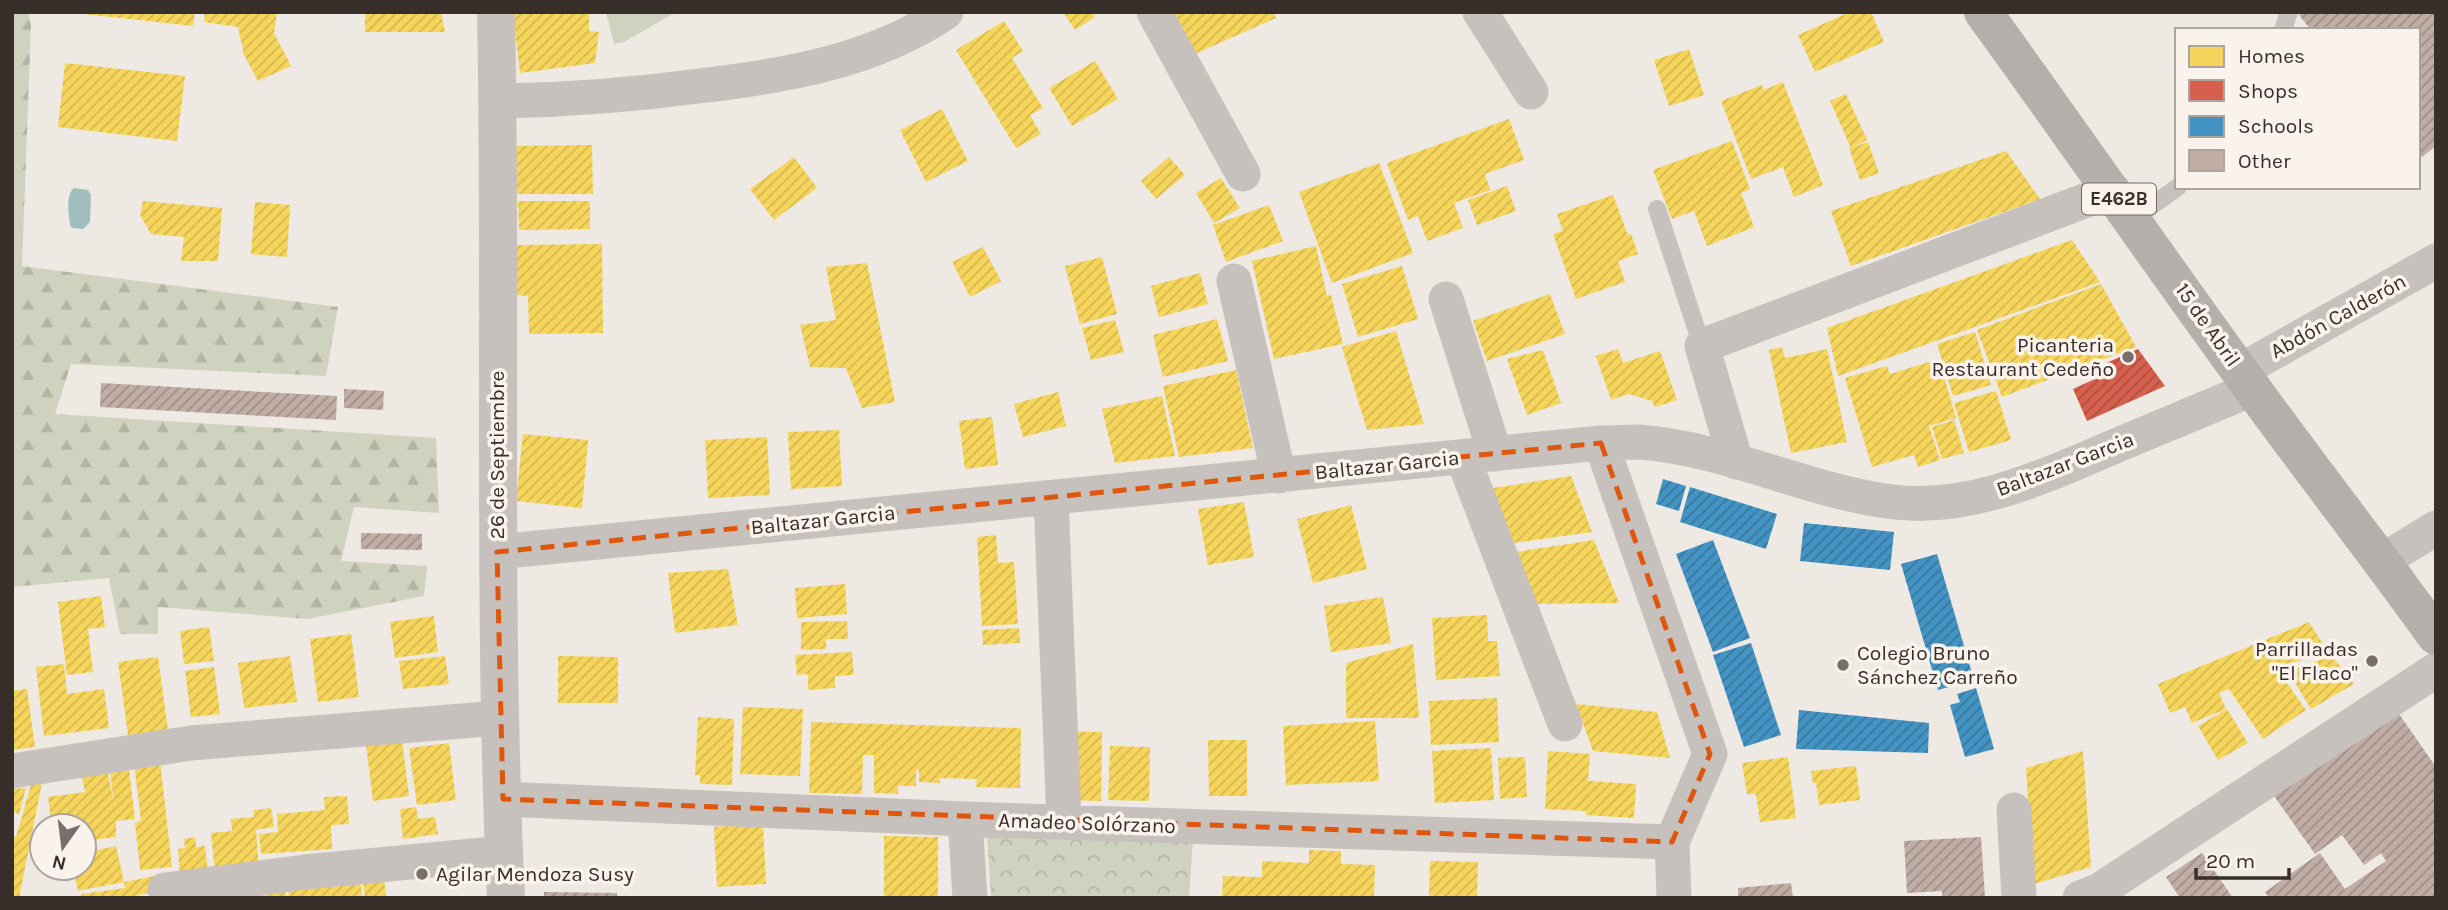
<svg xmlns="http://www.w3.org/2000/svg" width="2448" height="910" font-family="Karla,sans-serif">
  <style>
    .green { fill: #cfd2be }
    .forest { fill: url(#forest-firs) }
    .park { fill: url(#park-crowns) }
    .water { fill: #a0bebd }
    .homes { fill: url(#homes-hatch) }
    .shops { fill: url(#shops-hatch) }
    .schools { fill: url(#schools-hatch) }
    .building { fill: url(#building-hatch) }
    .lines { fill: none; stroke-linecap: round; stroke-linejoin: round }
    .service { stroke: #c6c1bc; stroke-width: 18 }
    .minor { stroke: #c6c1bc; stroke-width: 35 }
    .tertiary { stroke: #c6c1bc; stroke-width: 38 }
    .primary { stroke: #b5afab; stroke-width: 38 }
    .marked { fill: none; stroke: #df570e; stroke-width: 5; stroke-dasharray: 14 9; stroke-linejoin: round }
    .poi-dot { fill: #786f6b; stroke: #f9f3eb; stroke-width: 2.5 }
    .labels { text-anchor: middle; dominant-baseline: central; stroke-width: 7; stroke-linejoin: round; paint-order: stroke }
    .shield { fill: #f9f3eb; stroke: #726964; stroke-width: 2 }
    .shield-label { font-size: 19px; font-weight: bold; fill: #382e2a }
    .street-label { font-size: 21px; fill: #382e2a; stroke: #f9f3eb }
    .poi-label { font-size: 21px; fill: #382e2a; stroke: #f9f3eb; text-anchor: end }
  </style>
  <defs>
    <pattern id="forest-firs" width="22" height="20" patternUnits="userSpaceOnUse" patternTransform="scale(1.75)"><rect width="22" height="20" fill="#cfd2be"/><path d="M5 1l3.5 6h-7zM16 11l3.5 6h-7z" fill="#b2b5a3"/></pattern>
    <pattern id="park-crowns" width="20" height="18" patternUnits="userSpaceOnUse" patternTransform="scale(1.75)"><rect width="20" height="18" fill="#cfd2be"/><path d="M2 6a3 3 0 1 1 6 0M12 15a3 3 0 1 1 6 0" fill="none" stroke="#b2b5a3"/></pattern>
    <pattern id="homes-hatch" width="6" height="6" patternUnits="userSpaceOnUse" patternTransform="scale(1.75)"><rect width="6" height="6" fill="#f6d55c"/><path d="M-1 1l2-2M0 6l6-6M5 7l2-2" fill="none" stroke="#d4b750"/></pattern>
    <pattern id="shops-hatch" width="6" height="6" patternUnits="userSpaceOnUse" patternTransform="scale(1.75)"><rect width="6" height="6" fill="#d6604d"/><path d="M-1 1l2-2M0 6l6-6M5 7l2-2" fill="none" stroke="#af5040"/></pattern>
    <pattern id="schools-hatch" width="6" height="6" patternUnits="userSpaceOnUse" patternTransform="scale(1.75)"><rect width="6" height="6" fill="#4393c3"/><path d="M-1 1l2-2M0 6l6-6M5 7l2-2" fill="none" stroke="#39789f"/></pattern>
    <pattern id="building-hatch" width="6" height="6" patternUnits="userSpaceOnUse" patternTransform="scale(1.75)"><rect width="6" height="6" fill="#c0aea6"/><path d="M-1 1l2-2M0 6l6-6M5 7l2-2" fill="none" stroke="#9d8e87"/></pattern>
  </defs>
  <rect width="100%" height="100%" fill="#eee9e3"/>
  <path class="green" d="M606,12H676L624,42L614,44Z"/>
  <path class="forest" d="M12,12H28L31,25L22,266L338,307L326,376L71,364L55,414L436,438L439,513L354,507L341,561L427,566L424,596L308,619L158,607V634H120L109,578L12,587Z"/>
  <path class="park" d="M987,836L1193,839L1189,898H991Z"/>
  <path class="water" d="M74,188L88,190L91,195L90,222L83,229L72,228L70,225C69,213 65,196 74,188Z"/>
  <path class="homes" d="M85,12H195L193,26L84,14Z
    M205,12H277L274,33L291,66L258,81L244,55L238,27L204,22Z
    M365,12H441L445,32H365Z
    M513,12H589V31L599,32L595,63L520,73Z
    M1063,12H1092L1095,17L1075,30Z
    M1181,12H1274L1276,18L1188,57L1170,17Z
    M1850,12H1871L1884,42L1815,72L1798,35Z
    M1004,21L1023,51L1012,58L1043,108L1030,115L1041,134L1016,148L956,50Z
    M1689,49L1704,95L1669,106L1654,60Z
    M1095,61L1118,99L1072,126L1049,88Z
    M65,63L185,76L177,141L58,127Z
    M1783,82L1823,185L1794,197L1783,167L1751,179L1721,101L1762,85L1764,90Z
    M1846,94L1867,140L1853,147L1868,142L1879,173L1860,180L1849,148H1851L1830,101Z
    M942,109L968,161L926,182L900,130Z
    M1509,119L1524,160L1485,174L1490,190L1454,203L1463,228L1427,241L1418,216L1408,220L1387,163Z
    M1732,141L1750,189L1741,193L1754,227L1707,246L1694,211L1672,219L1653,170Z
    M592,145L593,194H510L509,146Z
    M2006,151L2040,199L1851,266L1831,211Z
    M794,157L817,188L774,220L750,189Z
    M1169,157L1185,175L1156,199L1141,181Z
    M1379,163L1413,253L1332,283L1299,192Z
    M1221,178L1240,208L1214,223L1196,193Z
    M1507,186L1516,211L1477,225L1468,200Z
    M1613,195L1628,235L1631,234L1638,254L1618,261L1625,282L1576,299L1553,234L1563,231L1557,214Z
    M143,201L222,208L218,261H181L184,237L151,234L140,215Z
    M518,201H590V229L519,230Z
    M255,202L290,205L287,257L251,254Z
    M1269,205L1283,241L1226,262L1213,225Z
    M2072,240L2100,282L1838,376L1827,328Z
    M602,244L603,333L529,334L528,296L517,295L516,245Z
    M1316,246L1327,296L1331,295L1343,344L1274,359L1252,261Z
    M983,247L1001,281L970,297L952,262Z
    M1102,257L1117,314L1080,324L1065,266Z
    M867,263L895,402L862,408L846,368L810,367L800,325L836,320L826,267Z
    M1402,266L1418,319L1358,337L1342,284Z
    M1200,273L1208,304L1159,317L1151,286Z
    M2101,284L2136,347L2002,397L1977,330Z
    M1550,294L1565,334L1487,361L1473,321Z
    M1217,319L1228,361L1163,377L1153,335Z
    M1115,320L1124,352L1091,360L1082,328Z
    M1396,331L1424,424L1367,430L1342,347Z
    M1975,332L1991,385L1953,396L1937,344Z
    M1782,347L1785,358L1827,349L1847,442L1791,453L1769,350Z
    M1618,349L1623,363L1660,351L1677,400L1655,407L1652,401L1629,394L1611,400L1596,356Z
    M1543,350L1561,403L1527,415L1507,359Z
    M1939,359L1956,418L1929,426L1940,460L1918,467L1914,455L1872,467L1845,378L1887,366L1890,374Z
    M1236,370L1253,448L1179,457L1163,386Z
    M1996,391L2011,440L1969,452L1954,403Z
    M1058,392L1066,426L1023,437L1014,404Z
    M1162,396L1175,456L1115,463L1102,409Z
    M992,417L998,465L965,469L959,421Z
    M1954,420L1964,453L1942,459L1932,427Z
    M839,430L842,486L791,489L788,432Z
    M523,434L588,440L582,508L516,501Z
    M767,437L770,495L708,498L705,440Z
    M1571,476L1592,532L1507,544L1486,489Z
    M1244,502L1254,557L1208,565L1198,509Z
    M1351,505L1367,569L1313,583L1297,519Z
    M996,535L998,563L1014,562L1018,624L982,626L977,537Z
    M1594,540L1619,603L1526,604L1509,553Z
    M728,569L738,625L675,633L668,573Z
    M845,584L847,614L797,618L795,588Z
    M101,596L105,627L88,629L93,672L67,675L58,602Z
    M1383,597L1391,643L1331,652L1324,606Z
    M1487,615L1488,641H1497L1500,676L1436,680L1432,618Z
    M434,616L438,652L395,658L390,622Z
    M847,621L848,639H826V649L801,650V622Z
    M2309,622L2326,649L2278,670L2306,710L2263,739L2229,689L2219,693L2226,709L2192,723L2185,707L2170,713L2158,684Z
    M209,627L214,661L184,664L180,631Z
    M1019,628L1020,643L983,645L982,630Z
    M351,634L359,697L318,702L310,639Z
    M1413,644L1419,718H1346V663Z
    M852,652L854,675L835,676V688L808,690V674L797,675L795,655Z
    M290,656L297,702L244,708L238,663Z
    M445,656L449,684L403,689L399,661Z
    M558,656L618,657V703H558Z
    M2332,656L2354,684L2311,709L2288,671Z
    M158,657L168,730L128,735L118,662Z
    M64,664L67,694L104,689L109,728L44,736L36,667Z
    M214,667L220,714L191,717L185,671Z
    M27,689L35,747L12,750V691Z
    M1497,698L1499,742L1431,745L1429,701Z
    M1576,704L1657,712L1670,758L1593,751Z
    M743,707L803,709L800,776L740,774Z
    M2227,709L2248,743L2218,760L2198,726Z
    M698,717L734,719L732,785L700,784V775H695Z
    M1375,721L1379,781L1286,785L1283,726Z
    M811,722L1021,728L1020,788L976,787L977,779L940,778V783L919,782V770H916V786H898V794L874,793V755H863L862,794L809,793Z
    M1051,731L1102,732L1101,801L1063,800Z
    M401,733L409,796L373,801L365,737Z
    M1208,740H1247V796H1209Z
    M449,743L456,800L417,805L409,748Z
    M1110,746L1150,747L1149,801L1108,800Z
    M1491,748L1494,800L1435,803L1432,751Z
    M1548,751L1590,754L1588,781L1636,784L1634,818L1586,815V811L1545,809Z
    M2083,751L2091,867L2034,884L2026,768Z
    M1525,757L1527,797L1500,799L1498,758Z
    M1788,757L1796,818L1760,822L1756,794H1747L1742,763Z
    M128,761L135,819L116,821V837L84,841V826H52L48,797L85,792L81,771L107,768L114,804L109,763Z
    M160,761L172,867L140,870L135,823L141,820L134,764Z
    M1856,766L1860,800L1819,805L1816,783H1813L1811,771Z
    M42,783L19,898H12V836L16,837L31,785Z
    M26,788L19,814L12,811V789Z
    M347,796L349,824L331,825L332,849L261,854L259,834L278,832L277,814L325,810L324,797Z
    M416,807L418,819L435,817L438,834L403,839L400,809Z
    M271,808L274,827L256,830L259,868L215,872L211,833L232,831L231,819L254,817L253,810Z
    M763,824L766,884L717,887L714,827Z
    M884,836L938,837V898H884Z
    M195,837L196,847L205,846L208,875L180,878L178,849L185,848L184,839Z
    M116,846L124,882L78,891L73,868H84V853Z
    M1309,850L1341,851V864L1375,865L1374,898H1222L1223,876L1262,877V861L1309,863Z
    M1430,861L1478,862L1477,898H1429Z
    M154,876L156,891L127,898H82L81,894L125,888L124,882Z
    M360,877L362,898H289L288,884Z
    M384,877L386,898H365L363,879Z
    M285,885L286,898H211Z"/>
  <path class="shops" d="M2138,349L2165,386L2087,421L2073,389L2110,372L2106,363Z"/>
  <path class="schools" d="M1663,479L1686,486L1679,511L1656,504Z
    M1690,487L1777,514L1766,549L1680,522Z
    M1804,523L1894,532L1890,570L1800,561Z
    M1713,540L1750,638L1713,652L1676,554Z
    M1937,554L1974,680L1938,690L1901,564Z
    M1751,643L1781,735L1744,747L1713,655Z
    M1976,688L1994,749L1965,757L1950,705L1960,702L1957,694Z
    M1799,710L1929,723L1928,753L1796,749Z"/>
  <path class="building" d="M2302,12H2436V146L2418,160V30H2311L2299,15Z
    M101,383L337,396L336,420L100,407Z
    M344,389L384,391L383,410L344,408Z
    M361,533L422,534V550L361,549Z
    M2397,711L2436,767V898H2269L2265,892L2320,853L2345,889L2386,861L2381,853L2364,865L2342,835L2315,854L2274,796Z
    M1981,837L1985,897L1942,898V891L1907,893L1904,841Z
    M2202,853L2233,898H2180L2166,877Z
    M1791,883L1793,898H1738V888Z
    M544,892L617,893V898H544Z"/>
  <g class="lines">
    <path class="service" d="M2283,30L2289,12
      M1657,209L1702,346
      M2133,219L2178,187"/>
    <path class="minor" d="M1154,12L1243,174
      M1480,12L1531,92
      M498,101C565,100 632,95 699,86C785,76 874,61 946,12
      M1234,281L1279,476
      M1446,299L1495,454
      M2240,371L2436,261
      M1601,443L1710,754L1672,842L1674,898
      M1463,458L1565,724
      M1736,462L1702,346L2113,190
      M1051,498L1064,821
      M497,552L1601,443C1613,443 1626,442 1638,442C1720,447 1803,489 1886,501C1967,514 2047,475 2120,444C2164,426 2208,407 2252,389
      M2382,561L2436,528
      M12,771L191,743L499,718
      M503,799L965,819L1672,842
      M2014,810L2019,898
      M965,819L970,898
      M165,890L305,872L504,853
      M2080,898L2100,890L2436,670"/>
    <path class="tertiary" d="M496,12C502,307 492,603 506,898"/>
    <path class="primary" d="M1983,12C2074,137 2161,264 2252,388C2312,471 2376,552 2436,636"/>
  </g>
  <path class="marked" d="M1601,443L1710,754L1672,842L503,799L497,552Z"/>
  <g class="poi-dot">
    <circle cx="2128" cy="357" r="7"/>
    <circle cx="2372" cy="661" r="7"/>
    <circle cx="1843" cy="665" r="7"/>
    <circle cx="422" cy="874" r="7"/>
  </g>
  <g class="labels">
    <rect class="shield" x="2082" y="183.5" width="74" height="31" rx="5"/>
    <g class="shield-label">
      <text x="2119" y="199">E462B</text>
    </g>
    <g class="street-label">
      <text transform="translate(2338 316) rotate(-29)">Abdón Calderón</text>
      <text transform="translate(2208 325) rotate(55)">15 de Abril</text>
      <text transform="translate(497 455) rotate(-90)">26 de Septiembre</text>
      <text transform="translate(2065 464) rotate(-21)">Baltazar Garcia</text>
      <text transform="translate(1387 465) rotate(-6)">Baltazar Garcia</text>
      <text transform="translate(823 520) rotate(-6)">Baltazar Garcia</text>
      <text transform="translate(1087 823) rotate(2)">Amadeo Solórzano</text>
    </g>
    <g class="poi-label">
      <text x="2114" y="345">Picanteria<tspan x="2114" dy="24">Restaurant Cedeño</tspan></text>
      <text x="2358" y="649">Parrilladas<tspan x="2358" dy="24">"El Flaco"</tspan></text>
      <text x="1857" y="653" text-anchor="start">Colegio Bruno<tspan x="1857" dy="24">Sánchez Carreño</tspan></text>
      <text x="436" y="874" text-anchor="start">Agilar Mendoza Susy</text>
    </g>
  </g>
  <rect width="2448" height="910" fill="none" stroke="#382e2a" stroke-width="28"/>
  <rect x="2175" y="28" width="245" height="161" fill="#f9f3eb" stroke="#aca49e" stroke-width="2"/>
  <rect x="2189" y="46" width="35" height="21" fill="#f6d55c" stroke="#aca49e" stroke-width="2"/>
  <text x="2238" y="63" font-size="21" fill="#382e2a">Homes</text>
  <rect x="2189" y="80" width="35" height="21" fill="#d6604d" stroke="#aca49e" stroke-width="2"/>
  <text x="2238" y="98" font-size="21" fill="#382e2a">Shops</text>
  <rect x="2189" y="116" width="35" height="21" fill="#4393c3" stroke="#aca49e" stroke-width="2"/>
  <text x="2238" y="133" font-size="21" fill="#382e2a">Schools</text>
  <rect x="2189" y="150" width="35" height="21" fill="#c0aea6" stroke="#aca49e" stroke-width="2"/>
  <text x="2238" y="168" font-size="21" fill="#382e2a">Other</text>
  <g transform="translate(63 847) rotate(194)"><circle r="33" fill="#f9f3eb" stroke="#aca49e" stroke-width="2"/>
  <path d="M0-5L12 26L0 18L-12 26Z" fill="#786f6b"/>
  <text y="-10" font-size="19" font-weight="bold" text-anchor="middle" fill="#382e2a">N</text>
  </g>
  <path d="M2196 868v10h93v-10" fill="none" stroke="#382e2a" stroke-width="3.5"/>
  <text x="2206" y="868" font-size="21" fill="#382e2a" stroke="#f9f3eb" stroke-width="5" paint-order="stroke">20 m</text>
</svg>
